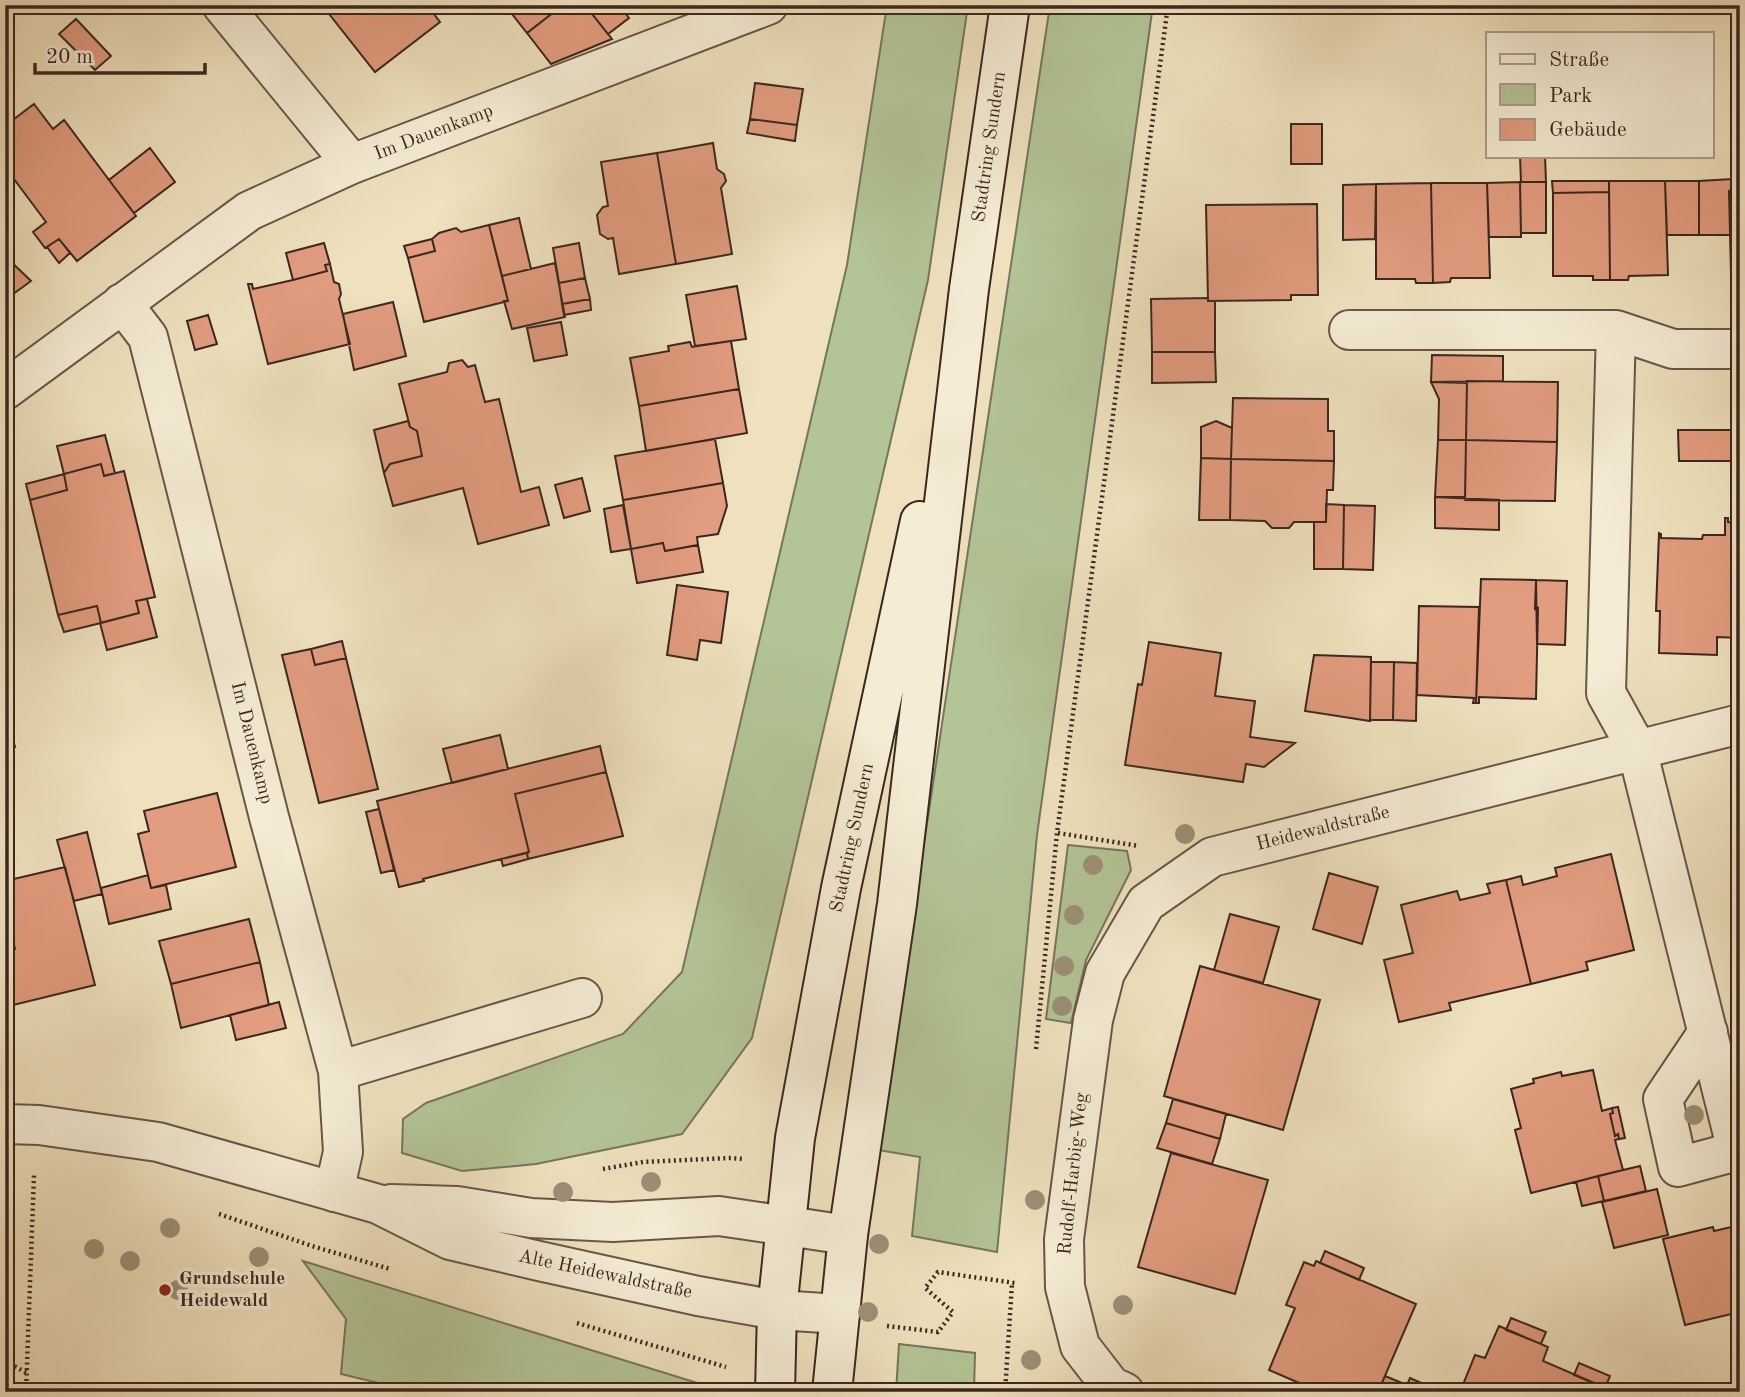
<svg xmlns="http://www.w3.org/2000/svg" width="1745" height="1397" font-family="'Old Standard TT',serif">
  <style>
    .green { fill: #b3c496; stroke: #77765b; stroke-width: 2 }
    .building { fill: #e29c7f; stroke: #3b2720; stroke-width: 2 }
    .lines { fill: none; stroke-linecap: round; stroke-linejoin: round }
    .minor-casing { stroke: #685648; stroke-width: 42 }
    .secondary-casing { stroke: #3b2720; stroke-width: 42 }
    .path { stroke: #3b2720; stroke-width: 4.5; stroke-dasharray: 2 3.5; stroke-linecap: butt }
    .minor { stroke: #f5ecd5; stroke-width: 38 }
    .secondary { stroke: #f5ecd5; stroke-width: 38 }
    .tree { fill: #9c9078 }
    .poi-dot { fill: #8f2418; stroke: #f5ecd5; stroke-width: 2.5 }
    .labels { text-anchor: middle; dominant-baseline: central; stroke-width: 7; stroke-linejoin: round; paint-order: stroke }
    .street-label { font-size: 19px; fill: #3b2720; stroke: #f5ecd5 }
    .poi-label { font-size: 19px; font-weight: bold; fill: #3b2720; stroke: #f5ecd5; text-anchor: start }
  </style>
  <rect width="100%" height="100%" fill="#efe1be"/>
  <filter id="stains"><feTurbulence type="fractalNoise" baseFrequency=".00286" numOctaves="4"/><feColorMatrix values="0 0 0 0 .2 0 0 0 0 .09 0 0 0 0 .02 0 0 0 .5 -.17"/></filter>
  <radialGradient id="worn" r=".72"><stop offset=".6" stop-color="#630" stop-opacity="0"/><stop offset="1" stop-color="#630" stop-opacity=".3"/></radialGradient>
  <path class="green" d="M887,5H968L928,280L752,1038L682,1134L536,1164L462,1171L402,1153L403,1119L426,1103L623,1034L682,972L847,265Z
    M1050,5H1153L1037,835L997,1252L912,1236L920,1157L878,1150Z
    M1068,845L1127,851L1131,870L1086,960L1071,1023L1046,1019Z
    M303,1261L717,1389L718,1392H416L341,1374L346,1319Z
    M899,1344L975,1353L974,1392H896Z"/>
  <path class="building" d="M322,5H427L440,22L375,72Z
    M505,5H563L527,33Z
    M563,5H585L612,39L551,64L527,33Z
    M585,5H619L629,18L608,34Z
    M76,19L111,56L95,70L59,34Z
    M755,83L803,89L797,125L750,119Z
    M34,104L53,129L64,120L136,216L77,261L59,239L45,248L33,232L46,222L5,167V126Z
    M750,119L797,125L795,141L747,133Z
    M1291,124H1322V164H1291Z
    M713,143L717,169L724,174L726,181L721,188L732,254L676,264L657,153Z
    M150,148L175,182L134,213L109,180Z
    M657,153L676,264L619,274L613,238L608,239L600,234L597,215L603,207L608,206L601,162Z
    M1520,156H1545L1546,182H1521Z
    M1732,179H1740V274H1731L1729,191L1732,190Z
    M1732,179V190L1729,191L1731,235H1699V181Z
    M1552,181H1609V192L1553,193Z
    M1609,181H1665L1668,275L1629,276L1628,280H1610Z
    M1665,181H1699V235H1667Z
    M1520,182H1546V233H1521Z
    M1520,182L1521,237H1489L1487,183Z
    M1431,183H1487L1490,278H1451L1450,282L1433,283Z
    M1431,183L1433,283H1416L1415,279H1376V184Z
    M1376,184L1375,239L1343,240V185Z
    M1609,192L1610,280H1593V276H1553V193Z
    M1317,204L1318,295H1291V300L1208,301L1206,205Z
    M519,218L531,269L502,276L489,225Z
    M489,225L508,301L424,322L408,258L435,251L432,239L439,233L456,228L461,232Z
    M59,239L70,253L59,263L47,247Z
    M432,239L435,251L408,258L404,246Z
    M324,243L330,264L325,265L327,271L293,280L286,253Z
    M579,243L585,278L559,283L553,248Z
    M5,256L31,281L5,300Z
    M555,263L565,317L512,329L504,301H508L502,276Z
    M330,264L334,282L339,284L341,294L339,299L350,344L268,364L248,284H252L253,289L293,280L327,271L325,265Z
    M585,278L590,299L562,304L559,283Z
    M737,286L746,339L695,346L686,295Z
    M1208,298V301H1215V352H1152L1151,299Z
    M590,299L591,310L564,315L562,304Z
    M393,302L406,356L354,370L343,314Z
    M208,315L217,344L195,350L187,321Z
    M561,322L567,355L534,361L527,328Z
    M731,341L739,389L639,406L630,358L669,351L668,346L690,342L692,347Z
    M1152,352H1215L1216,382L1152,383Z
    M1432,355L1503,356V381L1431,382Z
    M462,360L468,367L475,365L485,402L499,399L521,492L539,487L549,525L478,544L463,488L393,506L384,473L390,464L422,456L417,431L410,427L399,384L447,372L449,363Z
    M1467,381L1558,382L1557,442L1466,440Z
    M1431,382L1467,383L1466,440H1438L1439,399Z
    M739,389L747,433L646,451L639,406Z
    M1233,398L1328,399V431H1334V461L1231,459Z
    M408,421L410,427L417,431L422,456L390,464L384,473L374,430Z
    M1216,421L1232,428L1231,459L1201,458V427Z
    M1678,430H1733L1734,461H1679Z
    M105,435L115,473L104,476L101,464L64,474L57,446Z
    M715,439L723,483L623,500L615,456Z
    M1438,440H1466L1465,497H1435Z
    M1466,440L1557,442L1555,501L1465,500Z
    M1201,458L1231,459L1230,520H1199Z
    M1231,459L1334,461L1333,490H1327L1326,522H1294L1289,528H1272L1265,521L1230,520Z
    M101,464L104,476L124,471L155,597L136,601L139,613L101,623L97,606L58,615L30,500L67,490L64,474Z
    M64,474L67,490L30,500L26,484Z
    M582,478L590,511L564,518L555,485Z
    M723,483L727,506L718,534L697,537L698,545L665,551L663,543L631,549L623,500Z
    M1435,497L1499,500V530L1435,528Z
    M1326,504L1344,505L1343,569H1314V522H1326Z
    M623,505L631,549L611,552L604,509Z
    M1344,505L1375,506L1373,570L1343,569Z
    M1725,518H1728V522L1740,523V638L1717,637V655L1659,653L1660,611H1656L1659,533L1661,534V538L1702,539L1703,535H1725Z
    M663,543L665,551L698,545L703,572L637,583L631,549Z
    M1481,579L1536,580L1535,609L1538,608L1536,699L1479,697V703H1476Z
    M1536,580L1567,581L1565,645L1537,644Z
    M677,585L728,592L721,643L700,640L697,660L667,655Z
    M147,599L157,637L107,650L100,623L139,613L136,601Z
    M97,606L101,623L64,632L58,615Z
    M1419,606L1479,607L1476,703H1473L1474,698L1417,695Z
    M342,641L346,658L315,665L311,649Z
    M1149,642L1221,653L1215,696L1255,701L1250,737L1295,743L1264,767L1246,764L1243,782L1125,765L1138,684L1142,685Z
    M311,649L315,665L346,658L378,789L319,803L282,655Z
    M1314,655L1371,657L1370,721L1305,711Z
    M1371,662H1394L1393,720H1370Z
    M1394,662L1417,663L1416,721L1393,720Z
    M5,708L15,747L5,750Z
    M500,735L508,769L452,783L443,749Z
    M600,746L606,772L515,794L529,852L423,879L424,881L399,887L377,801Z
    M606,772L623,836L528,859L527,853L529,852L515,794Z
    M217,793L236,867L151,888L138,834L149,831L144,811Z
    M379,809L394,870L381,873L366,812Z
    M87,832L102,894L74,901L57,840Z
    M527,853L528,859L503,866L501,859Z
    M1611,854L1634,950L1586,962L1588,970L1531,984L1506,880L1521,876L1523,885L1557,876L1555,868Z
    M65,867L95,985L5,1007V951L15,949L5,910V881Z
    M1329,873L1378,887L1362,944L1313,929Z
    M148,875L151,888L166,885L171,909L109,924L101,888Z
    M1506,880L1531,984L1449,1003L1451,1010L1399,1022L1384,960L1413,953L1401,905L1457,891L1460,900L1490,893L1487,884Z
    M1230,914L1279,927L1263,983L1214,970Z
    M249,919L260,962L171,984L159,941Z
    M260,962L269,1005L181,1028L171,984Z
    M1200,966L1320,1000L1283,1130L1164,1096Z
    M279,1002L286,1028L236,1040L230,1015Z
    M1593,1070L1602,1111L1612,1108L1613,1113L1610,1114L1615,1136L1618,1134L1619,1139L1615,1140L1623,1170L1531,1193L1515,1130L1521,1128L1511,1089L1534,1083L1533,1079L1561,1072L1562,1076Z
    M1173,1099L1226,1114L1220,1139L1166,1123Z
    M1618,1107L1625,1138L1619,1139L1618,1134L1615,1136L1610,1114L1613,1113L1612,1108Z
    M1166,1123L1220,1139L1212,1164L1157,1148Z
    M1171,1153L1268,1180L1235,1294L1138,1267Z
    M1640,1166L1646,1191L1604,1201L1598,1176Z
    M1598,1176L1604,1201L1582,1206L1576,1182Z
    M1657,1189L1668,1235L1614,1248L1602,1202Z
    M1740,1225V1312L1685,1325L1663,1239L1713,1227L1714,1231Z
    M1325,1251L1364,1268L1359,1280L1320,1263Z
    M1316,1261L1416,1304L1378,1392H1313V1389L1269,1370L1295,1308L1286,1305L1304,1262L1314,1266Z
    M1511,1318L1546,1332L1541,1344L1506,1330Z
    M1499,1326L1548,1347L1543,1361L1615,1392H1460L1475,1355L1485,1358Z
    M1579,1363L1610,1376L1605,1388L1574,1375Z
    M1385,1376L1407,1385L1404,1392H1378Z
    M1410,1378L1435,1389L1434,1392H1404Z"/>
  <g class="lines">
    <defs>
      <path id="minor" d="M222,5L352,164
        M122,303L148,337L269,817L338,1071L343,1152L334,1192
        M1349,330H1616L1673,349H1740
        M1616,330L1606,693L1637,749L1737,1151L1678,1167L1663,1099L1708,1032
        M5,390L249,211L352,164L768,5
        M338,1071L582,998
        M5,1124L39,1125L158,1142L378,1204L450,1240L539,1261L698,1296L777,1310L840,1314
        M391,1204L457,1206L531,1218L613,1222L719,1216L848,1235
        M1124,1392L1111,1386L1080,1346L1065,1287L1064,1239L1093,1020L1105,973L1146,903L1212,857L1740,724"/>
      <path id="secondary" d="M775,1392L777,1310L795,1138L841,888L920,521
        M832,1392L848,1235L897,904L969,289L1010,5"/>
    </defs>
    <use href="#minor" class="minor-casing"/>
    <use href="#secondary" class="secondary-casing"/>
    <path class="path" d="M1058,833L1139,846
      M1036,1049L1057,833L1168,5
      M603,1169L643,1162L731,1158L744,1159
      M219,1214L312,1246L390,1269
      M577,1323L726,1367
      M887,1326L938,1332L953,1312L925,1288L938,1272L1015,1283
      M5,1361L27,1373
      M26,1392L34,1175
      M1005,1392L1012,1284"/>
    <use href="#minor" class="minor"/>
    <use href="#secondary" class="secondary"/>
  </g>
  <g class="tree">
    <circle cx="1185" cy="834" r="10"/>
    <circle cx="1093" cy="865" r="10"/>
    <circle cx="1074" cy="915" r="10"/>
    <circle cx="1064" cy="966" r="10"/>
    <circle cx="1062" cy="1006" r="10"/>
    <circle cx="1694" cy="1115" r="10"/>
    <circle cx="651" cy="1182" r="10"/>
    <circle cx="563" cy="1192" r="10"/>
    <circle cx="1035" cy="1200" r="10"/>
    <circle cx="170" cy="1228" r="10"/>
    <circle cx="879" cy="1244" r="10"/>
    <circle cx="94" cy="1249" r="10"/>
    <circle cx="259" cy="1257" r="10"/>
    <circle cx="130" cy="1261" r="10"/>
    <circle cx="178" cy="1290" r="10"/>
    <circle cx="1123" cy="1305" r="10"/>
    <circle cx="868" cy="1312" r="10"/>
    <circle cx="1031" cy="1360" r="10"/>
  </g>
  <circle class="poi-dot" cx="165" cy="1290" r="7"/>
  <g class="labels">
    <g class="street-label">
      <text transform="translate(434 133) rotate(-21)">Im Dauenkamp</text>
      <text transform="translate(990 147) rotate(-82)">Stadtring Sundern</text>
      <text transform="translate(251 743) rotate(76)">Im Dauenkamp</text>
      <text transform="translate(1323 829) rotate(-14)">Heidewaldstraße</text>
      <text transform="translate(853 838) rotate(-78)">Stadtring Sundern</text>
      <text transform="translate(1074 1174) rotate(-84)">Rudolf-Harbig-Weg</text>
      <text transform="translate(605 1275) rotate(12)">Alte Heidewaldstraße</text>
    </g>
    <g class="poi-label">
      <text x="179" y="1279">Grundschule<tspan x="179" dy="22">Heidewald</tspan></text>
    </g>
  </g>
  <rect width="1745" height="1397" fill="none" stroke="#efe1be" stroke-width="28"/>
  <rect x="7" y="7" width="1731" height="1383" fill="none" stroke="#3b2720" stroke-width="3.5"/>
  <rect x="14" y="14" width="1717" height="1369" fill="none" stroke="#3b2720" stroke-width="2"/>
  <rect x="1486" y="32" width="228" height="126" fill="#f5ecd5" stroke="#ab9d8d" stroke-width="2"/>
  <rect x="1500" y="54" width="35" height="10" fill="#f5ecd5" stroke="#ab9d8d" stroke-width="2"/>
  <text x="1549" y="66" font-size="21" fill="#3b2720">Straße</text>
  <rect x="1500" y="84" width="35" height="21" fill="#b3c496" stroke="#ab9d8d" stroke-width="2"/>
  <text x="1549" y="102" font-size="21" fill="#3b2720">Park</text>
  <rect x="1500" y="119" width="35" height="21" fill="#e29c7f" stroke="#ab9d8d" stroke-width="2"/>
  <text x="1549" y="136" font-size="21" fill="#3b2720">Gebäude</text>
  <path d="M35 63v10h170v-10" fill="none" stroke="#3b2720" stroke-width="3.5"/>
  <text x="46" y="63" font-size="21" fill="#3b2720" stroke="#f5ecd5" stroke-width="5" paint-order="stroke">20 m</text>
  <rect width="100%" height="100%" filter="url(#stains)"/>
  <rect width="100%" height="100%" fill="url(#worn)"/>
</svg>
